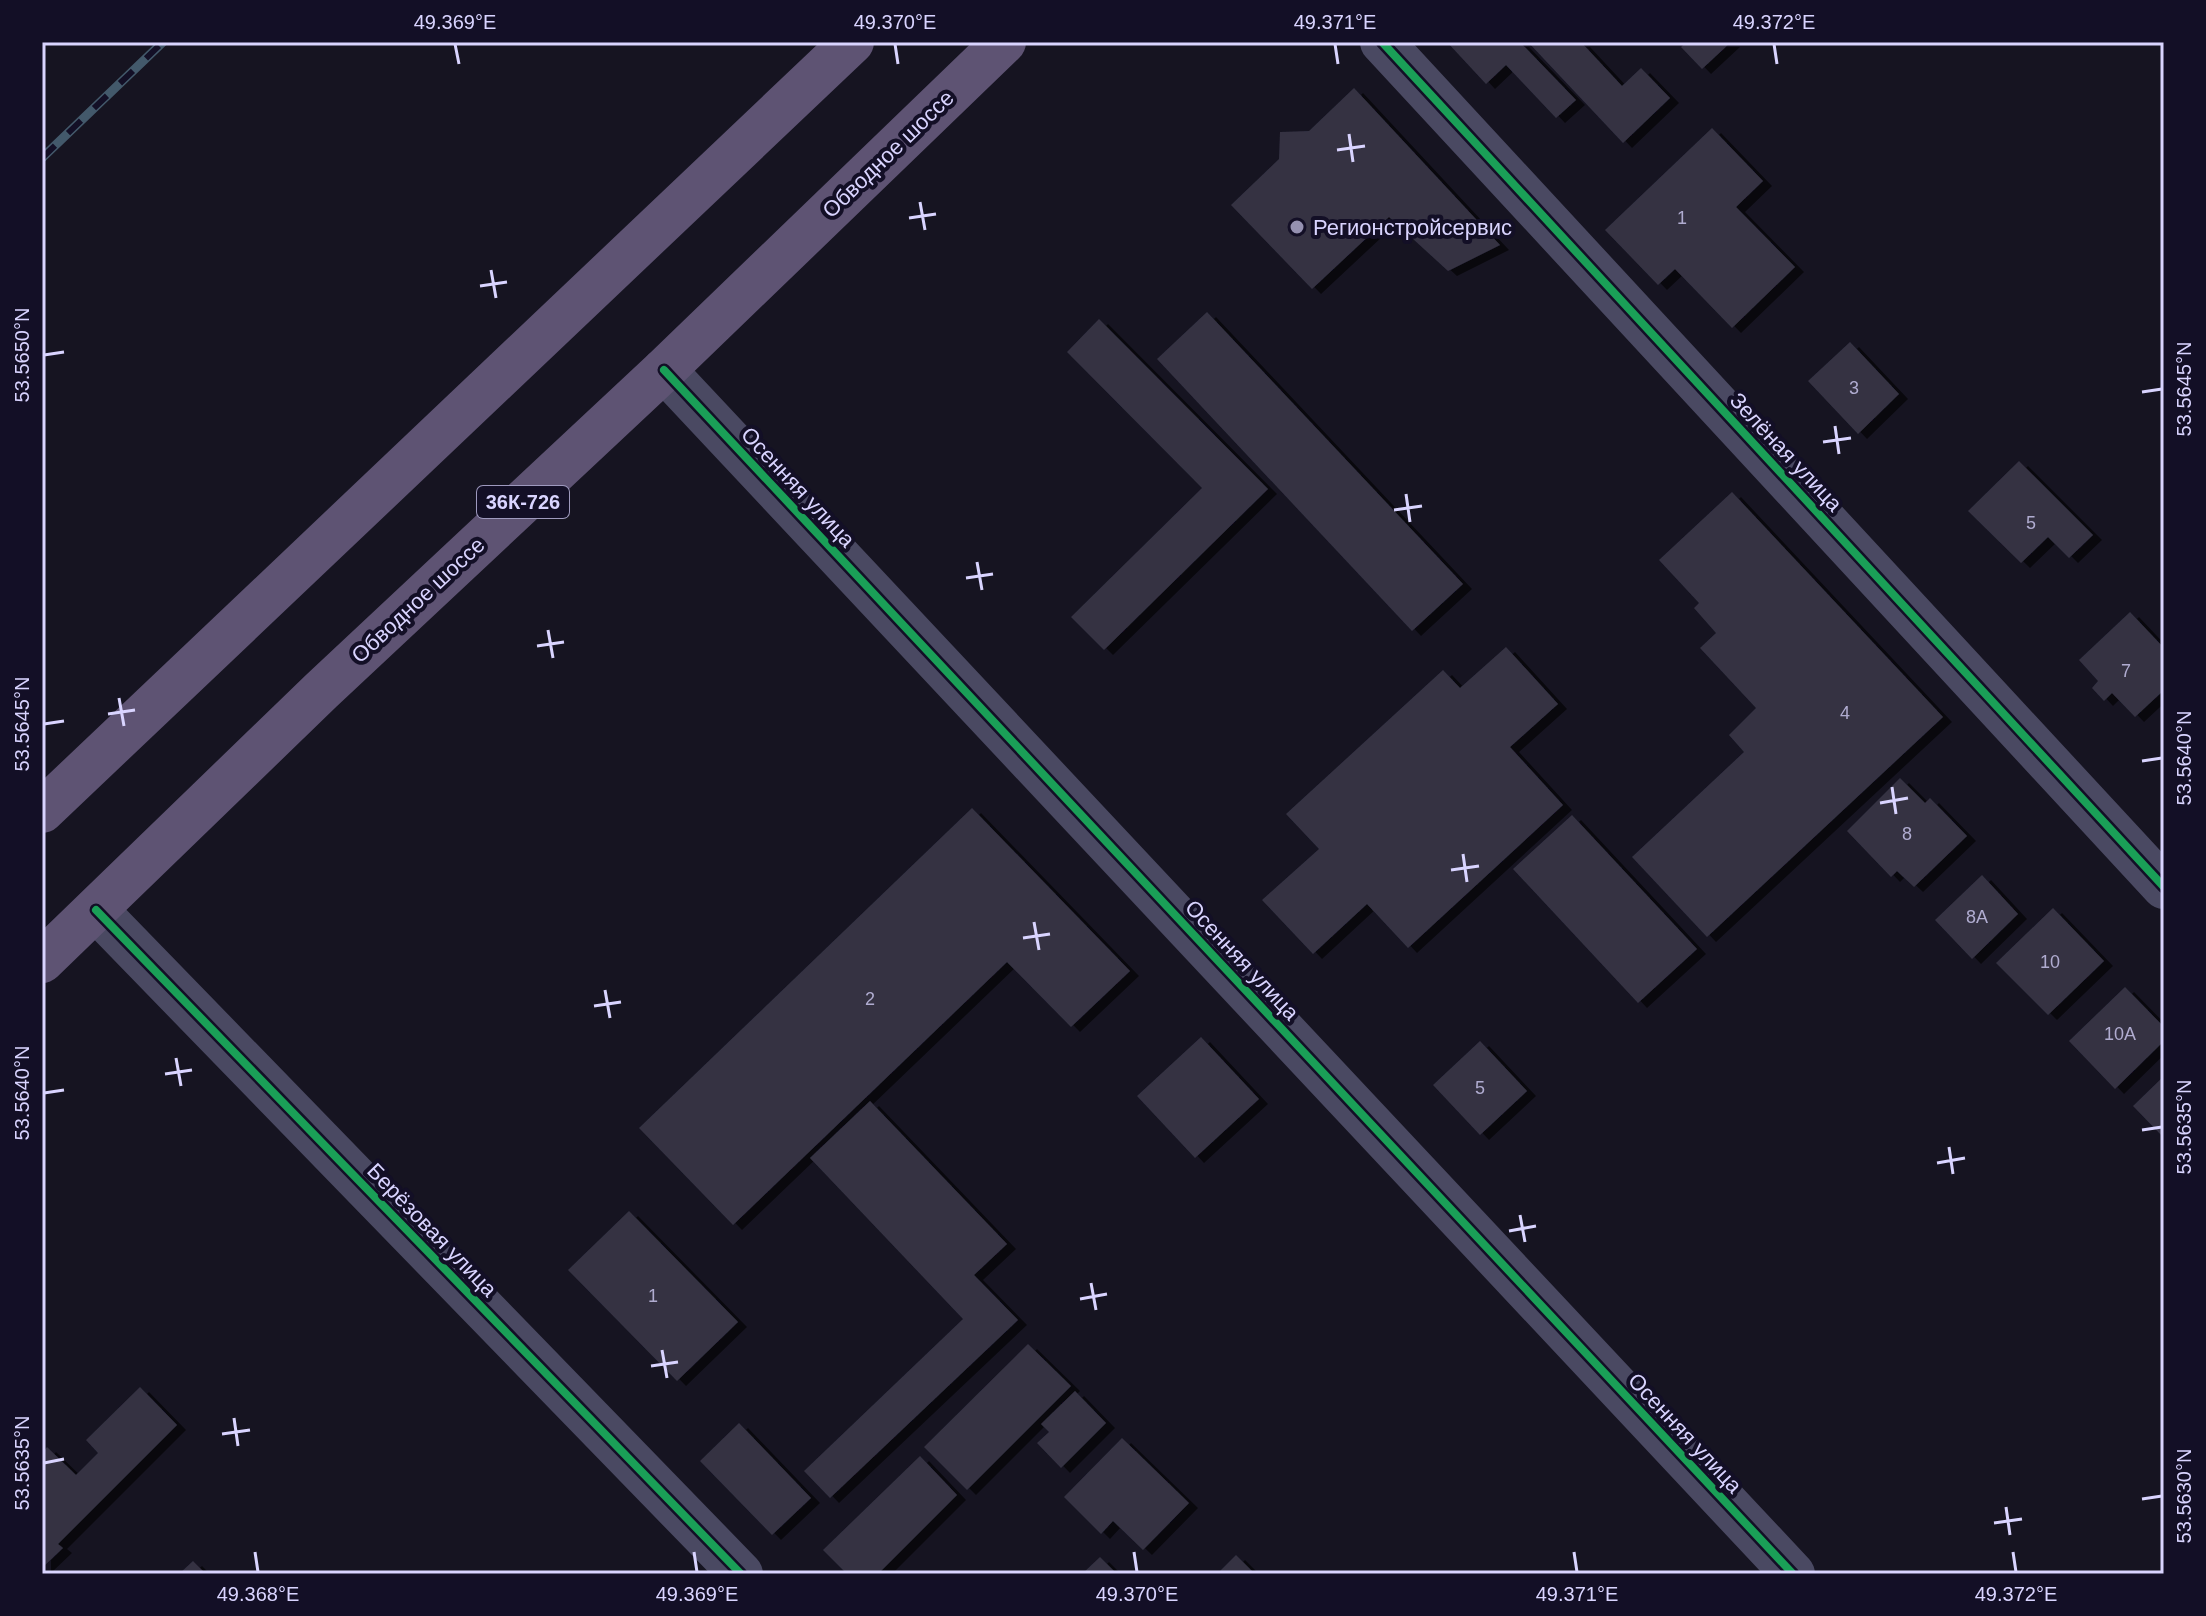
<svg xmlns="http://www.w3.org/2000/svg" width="2206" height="1616" font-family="Helvetica,sans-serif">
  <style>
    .building { fill: #343243; filter: url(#shadow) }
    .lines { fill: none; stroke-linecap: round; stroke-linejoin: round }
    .minor { stroke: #4a4962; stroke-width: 44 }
    .major { stroke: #5e5373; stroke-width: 44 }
    .rail-casing { stroke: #43596b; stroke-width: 9 }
    .rail { stroke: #130f26; stroke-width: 6; stroke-dasharray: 18; stroke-linecap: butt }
    .cycleway-casing { stroke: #130f26; stroke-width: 13 }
    .cycleway { stroke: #1a9f57; stroke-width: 8 }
    .ticks { fill: none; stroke: #d9d4ff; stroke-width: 3 }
    .poi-dot { fill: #9591b1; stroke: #130f26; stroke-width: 3 }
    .labels { text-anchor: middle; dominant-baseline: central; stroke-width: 8; stroke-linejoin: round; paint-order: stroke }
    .number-label { font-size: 18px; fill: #b0acd0 }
    .shield { fill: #130f26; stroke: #9e99be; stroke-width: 2 }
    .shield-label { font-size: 20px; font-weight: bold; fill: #d9d4ff }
    .street-label { font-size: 22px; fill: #d9d4ff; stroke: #130f26 }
    .poi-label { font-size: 22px; fill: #d9d4ff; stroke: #130f26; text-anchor: start }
    .neatline { fill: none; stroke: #d9d4ff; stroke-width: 3 }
    .ticks-label { font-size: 20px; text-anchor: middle; fill: #d9d4ff }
  </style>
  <defs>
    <filter id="shadow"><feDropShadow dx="9" dy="5" stdDeviation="0" flood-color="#0009"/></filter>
  </defs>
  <rect width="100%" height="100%" fill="#161421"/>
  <path class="building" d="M1447,42H1520L1576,100L1556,118L1506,65L1486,84Z
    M1528,42H1581L1622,86L1641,68L1670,98L1623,143Z
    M1686,42H1731L1702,69L1681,47Z
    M1354,88L1500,245L1448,271L1389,217L1312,289L1231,205L1279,159L1280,132L1309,131Z
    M1712,128L1763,181L1736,207L1795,267L1732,328L1675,269L1658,285L1605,230Z
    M1207,312L1463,584L1412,631L1157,359Z
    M1099,319L1268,489L1104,650L1071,617L1202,488L1067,352Z
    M1850,342L1899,394L1858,434L1808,381Z
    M2019,461L2093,535L2069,558L2048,537L2021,563L1968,511Z
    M1732,492L1943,717L1707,937L1632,857L1744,752L1729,735L1756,708L1700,648L1716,633L1694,608L1699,603L1659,560Z
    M2130,612L2164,648V690L2135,717L2112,693L2104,701L2092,688L2098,681L2079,660Z
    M1506,647L1558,704L1510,747L1563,805L1408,948L1367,904L1313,954L1262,900L1319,849L1286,814L1443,670L1460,688Z
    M1900,778L1925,803L1930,798L1967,836L1914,887L1897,871L1891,877L1847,831Z
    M972,808L1130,971L1071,1027L1007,962L733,1225L639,1128Z
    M1572,815L1697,949L1638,1003L1513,869Z
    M1982,875L2018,914L1972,959L1935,920Z
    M2053,908L2104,961L2048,1015L1996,963Z
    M2125,987L2164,1027V1041L2115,1089L2069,1041Z
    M1201,1037L1259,1099L1195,1158L1137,1096Z
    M1480,1041L1527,1091L1480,1135L1433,1085Z
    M2164,1076V1138L2133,1106Z
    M870,1101L1007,1244L974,1275L1018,1320L830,1498L804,1471L963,1319L810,1158Z
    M629,1211L738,1322L677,1381L568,1270Z
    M1028,1344L1071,1386L967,1490L924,1447Z
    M140,1387L177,1425L58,1544L63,1548L42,1568V1453L47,1447L76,1475L98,1453L86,1440Z
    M1075,1391L1106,1423L1061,1468L1037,1443L1049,1432L1041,1424Z
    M739,1423L811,1498L772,1535L700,1461Z
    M1122,1438L1189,1503L1143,1550L1113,1521L1101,1534L1064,1497Z
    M920,1456L957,1495L878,1574H847L823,1550Z
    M1236,1555L1255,1574H1217Z
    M1100,1557L1117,1574H1082Z
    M193,1561L206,1574H179Z"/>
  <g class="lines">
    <path class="minor" d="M1382,42L2164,887
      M664,370L1793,1574
      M96,910L741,1574"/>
    <path class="major" d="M42,811L852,42
      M42,961L321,691L664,370L1004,42"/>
    <defs>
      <path id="rail" d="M42,158L163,42"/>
    </defs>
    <use href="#rail" class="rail-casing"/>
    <use href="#rail" class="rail"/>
    <defs>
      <path id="cycleway" d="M1382,42L2164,887
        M664,370L1793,1574
        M96,910L741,1574"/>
    </defs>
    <use href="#cycleway" class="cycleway-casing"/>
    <use href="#cycleway" class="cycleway"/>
  </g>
  <path class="ticks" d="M455,44L459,64M895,44L898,64M1335,44L1338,64M1774,44L1777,64M1349,134L1353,162M1337,150L1365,146M920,202L925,230M909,218L936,214M491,270L496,298M480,286L507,282M44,355L64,352M2142,392L2162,389M1835,426L1839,454M1823,442L1851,438M1406,494L1410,522M1394,510L1422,506M977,562L982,590M966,578L993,574M548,630L553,658M537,646L564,642M119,698L124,726M108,714L135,710M44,724L64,721M2142,761L2162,758M1892,787L1896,814M1880,803L1908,798M1463,854L1467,882M1451,870L1479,866M1034,922L1039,950M1023,938L1050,934M605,990L610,1018M594,1006L621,1002M176,1058L181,1086M165,1074L192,1070M44,1093L64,1090M2142,1130L2162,1127M1949,1147L1953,1174M1937,1163L1965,1158M1520,1215L1525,1242M1509,1231L1536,1226M1091,1283L1096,1310M1080,1299L1107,1294M662,1350L667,1378M651,1366L678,1362M234,1418L238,1446M222,1434L250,1430M44,1463L64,1459M2142,1499L2162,1496M2006,1507L2010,1535M1994,1523L2022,1519M255,1552L258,1572M694,1552L697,1572M1134,1552L1137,1572M1574,1552L1577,1572M2013,1552L2016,1572"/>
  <circle class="poi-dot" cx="1297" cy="227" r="8"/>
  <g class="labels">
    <g class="number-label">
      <text x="1682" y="218">1</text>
      <text x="1854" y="388">3</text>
      <text x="2031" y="523">5</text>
      <text x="2126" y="671">7</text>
      <text x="1845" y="713">4</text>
      <text x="1907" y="834">8</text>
      <text x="1977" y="917">8А</text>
      <text x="2050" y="962">10</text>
      <text x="870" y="999">2</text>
      <text x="2120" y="1034">10А</text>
      <text x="1480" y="1088">5</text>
      <text x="653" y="1296">1</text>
    </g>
    <rect class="shield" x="477" y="486" width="92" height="32" rx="6"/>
    <g class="shield-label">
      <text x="523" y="502">36К-726</text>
    </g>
    <g class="street-label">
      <text transform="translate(888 154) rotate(-44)">Обводное шоссе</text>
      <text transform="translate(1786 452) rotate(47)">Зелёная улица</text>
      <text transform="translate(798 487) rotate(47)">Осенняя улица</text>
      <text transform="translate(418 600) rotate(-43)">Обводное шоссе</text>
      <text transform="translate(1242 960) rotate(47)">Осенняя улица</text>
      <text transform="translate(432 1230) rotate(46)">Берёзовая улица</text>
      <text transform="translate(1685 1433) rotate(47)">Осенняя улица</text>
    </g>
    <g class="poi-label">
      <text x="1313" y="227">Регионстройсервис</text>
    </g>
  </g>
  <rect width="2206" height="1616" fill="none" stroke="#130f26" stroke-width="88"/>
  <rect x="44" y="44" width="2118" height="1528" class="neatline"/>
  <g class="ticks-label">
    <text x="455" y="29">49.369°E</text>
    <text x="895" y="29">49.370°E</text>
    <text x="1335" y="29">49.371°E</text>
    <text x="1774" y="29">49.372°E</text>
    <text transform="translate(22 355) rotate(-90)" y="7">53.5650°N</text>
    <text transform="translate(2184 389) rotate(-90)" y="7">53.5645°N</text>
    <text transform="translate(22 724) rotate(-90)" y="7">53.5645°N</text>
    <text transform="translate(2184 758) rotate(-90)" y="7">53.5640°N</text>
    <text transform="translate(22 1093) rotate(-90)" y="7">53.5640°N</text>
    <text transform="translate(2184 1127) rotate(-90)" y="7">53.5635°N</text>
    <text transform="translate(22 1463) rotate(-90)" y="7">53.5635°N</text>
    <text transform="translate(2184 1496) rotate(-90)" y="7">53.5630°N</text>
    <text x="258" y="1601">49.368°E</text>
    <text x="697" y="1601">49.369°E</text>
    <text x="1137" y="1601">49.370°E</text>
    <text x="1577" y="1601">49.371°E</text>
    <text x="2016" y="1601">49.372°E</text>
  </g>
</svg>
